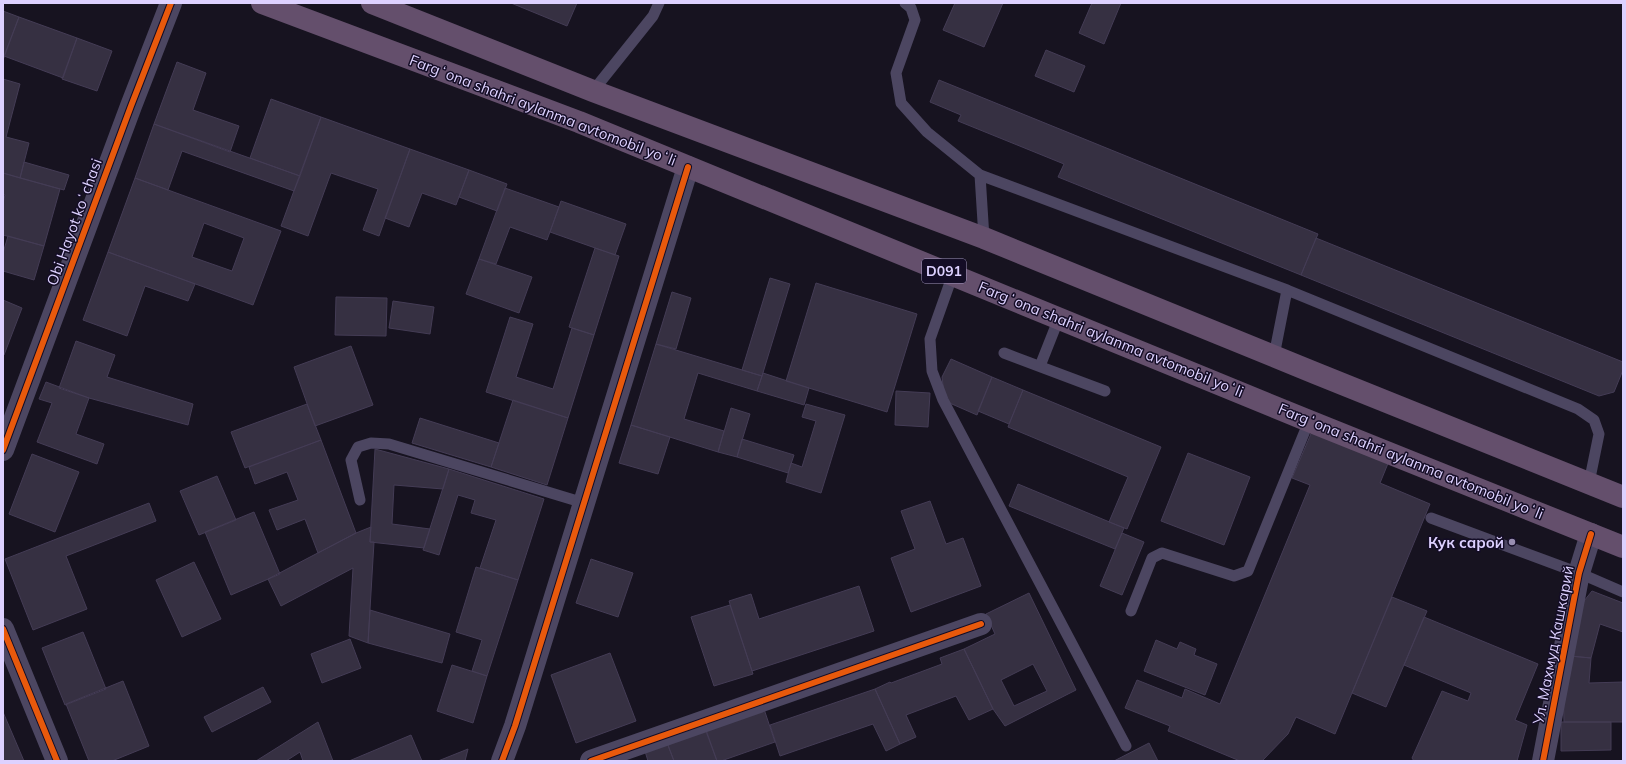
<svg xmlns="http://www.w3.org/2000/svg" width="1626" height="764" font-family="Mulish,sans-serif">
  <style>
    .building { fill: #363042; stroke: #443c55; fill-rule: evenodd }
    .lines { fill: none; stroke-linecap: round; stroke-linejoin: round }
    .service { stroke: #4c4661; stroke-width: 11 }
    .minor { stroke: #4c4661; stroke-width: 22 }
    .trunk { stroke: #644f6c; stroke-width: 22 }
    .cycleway-casing { stroke: #140d26; stroke-width: 8 }
    .cycleway { stroke: #e8590c; stroke-width: 6 }
    .poi-dot { fill: #988eb1; stroke: #140d26; stroke-width: 1.5 }
    .labels { text-anchor: middle; dominant-baseline: central; stroke-width: 3; stroke-linejoin: round; paint-order: stroke }
    .shield { fill: #140d26; stroke: #a196be; stroke-width: 1 }
    .shield-label { font-size: 14px; font-weight: bold; fill: #ddd1ff }
    .street-label { font-size: 15px; fill: #ddd1ff; stroke: #140d26 }
    .poi-label { font-size: 15px; font-weight: bold; fill: #ddd1ff; stroke: #140d26; text-anchor: end }
  </style>
  <rect width="100%" height="100%" fill="#171320"/>
  <path class="building" d="M511,3H577L567,26Z
    M955,3H1003L984,47L943,30Z
    M1092,3H1121L1104,44L1079,33Z
    M3,11L19,17L3,60Z
    M19,17L77,38L63,78L4,56Z
    M77,38L112,51L97,91L62,79Z
    M1046,50L1085,66L1074,92L1035,76Z
    M177,62L206,73L193,110L239,126L230,152L154,124Z
    M3,79L20,84L6,137L29,143L20,178L3,173Z
    M939,80L1318,234L1301,275L1058,177L1064,164L958,121L961,115L930,102Z
    M271,99L321,117L300,176L250,158Z
    M321,117L410,149L379,236L363,230L378,189L331,173L308,236L281,226Z
    M154,124L300,176L294,191L182,151L168,190L135,178Z
    M410,149L469,170L456,205L422,193L409,227L385,218Z
    M24,162L69,175L64,190L20,178Z
    M469,170L507,184L497,211L459,197Z
    M3,173L60,189L44,246L3,235V203L5,195L3,194Z
    M135,178L281,231L253,305L108,252ZM204,223L244,238L232,271L192,257Z
    M505,188L559,207L547,240L510,227L496,264L479,259Z
    M561,201L626,224L615,255L550,232Z
    M8,236L44,246L34,280L3,271V253Z
    M1316,238L1623,362V370L1614,392L1599,396L1301,275Z
    M595,248L619,256L594,335L569,327Z
    M108,252L195,284L188,301L145,286L127,336L83,320Z
    M479,259L532,277L519,313L466,294Z
    M770,278L790,284L762,376L742,370Z
    M816,283L917,314L887,412L786,381Z
    M672,292L691,298L676,349L656,344Z
    M336,297L387,298L386,336L335,335Z
    M3,300L22,308L4,355H3Z
    M393,301L434,307L430,334L389,328Z
    M510,317L533,324L516,377L553,389L572,328L594,335L568,418L486,392Z
    M76,341L115,355L107,377L193,404L188,425L89,398L59,388Z
    M656,344L762,376L757,391L698,373L684,419L724,431L718,452L631,425Z
    M351,346L373,405L315,426L294,367Z
    M951,359L992,377L977,415L945,401L942,377Z
    M763,373L809,388L804,405L757,391Z
    M992,377L1023,390L1009,424L978,411Z
    M46,382L89,398L76,434L104,444L97,464L37,442L52,403L39,399Z
    M1023,390L1161,447L1127,529L1109,522L1128,477L1008,427Z
    M896,391L930,393L928,427L895,425Z
    M513,400L568,418L547,485L491,467Z
    M307,404L321,440L245,468L231,432Z
    M806,404L845,415L821,493L786,482L791,463L802,467L816,421L802,417Z
    M731,408L750,414L737,457L718,452Z
    M420,418L499,443L491,467L412,443Z
    M631,425L670,437L658,474L619,463Z
    M1313,429L1389,461L1380,483L1430,504L1335,734L1296,717L1288,734L1262,761H1240L1168,731L1170,726L1125,708L1137,680L1182,698L1185,689L1220,704L1310,485L1292,478Z
    M742,439L794,455L788,473L737,457Z
    M321,440L356,533L318,553L305,519L277,530L269,510L298,500L287,472L255,484L249,467Z
    M375,449L449,469L443,489L394,485L392,524L430,529L424,548L370,542Z
    M1188,453L1250,477L1224,545L1161,521Z
    M32,454L79,472L55,532L9,514Z
    M449,469L544,499L518,580L480,568L496,520L471,513L475,500L458,495L439,555L423,550Z
    M217,476L236,520L199,535L180,491Z
    M1018,484L1124,528L1115,549L1009,506Z
    M930,501L946,544L963,538L981,586L911,612L891,558L915,549L901,511Z
    M149,503L156,521L66,556L87,609L33,630L5,559Z
    M254,512L280,574L231,595L205,532Z
    M371,527L370,542H374L368,643L349,636L353,568L281,606L268,579L356,533Z
    M1122,533L1144,542L1122,595L1100,586Z
    M591,559L633,573L618,617L576,603Z
    M194,562L221,619L182,637L156,580Z
    M476,567L518,580L487,676L472,671L482,640L456,632Z
    M859,586L874,631L752,671L729,601L751,594L759,619Z
    M1592,591L1623,603V632L1600,624L1591,658L1570,656L1584,601Z
    M1029,593L1076,690L1005,726L993,709L964,649L995,634L986,614ZM1033,664L1047,691L1014,706L1001,680Z
    M1392,597L1427,611L1386,707L1352,693Z
    M730,605L753,674L714,686L691,617Z
    M370,610L450,634L442,663L368,643Z
    M1424,617L1538,664L1515,720L1527,725L1517,761H1414L1412,758L1442,691L1468,701L1471,693L1404,665Z
    M83,632L106,689L65,705L42,648Z
    M350,639L361,668L322,683L311,654Z
    M1156,640L1177,649L1180,642L1196,649L1194,655L1217,664L1205,695L1144,671Z
    M964,649L993,709L969,720L956,696L906,715L916,737L900,744L875,689L890,682L891,683L942,664L940,658Z
    M610,653L636,721L576,743L551,675Z
    M1570,656L1591,658L1589,683L1623,682V722H1564L1563,683Z
    M452,665L487,676L473,723L437,711Z
    M123,681L149,746L112,761H89L66,704Z
    M263,687L271,702L212,732L204,717Z
    M875,689L900,744L886,751L873,724L780,756L770,725Z
    M763,706L775,742L721,761H717L704,726Z
    M3,712L24,761H3Z
    M318,722L333,761H303L300,752L286,761H256Z
    M1561,722H1611V750L1561,751Z
    M705,727L717,761H674L666,740Z
    M411,735L422,761H349Z
    M666,740L674,761H648L644,748Z
    M1149,743L1158,761H1114Z
    M468,749L465,761H438Z"/>
  <g class="lines">
    <path class="service" d="M905,3L911,8L915,20L896,73L901,103L927,132L980,175L984,238
      M593,91L653,16L659,3
      M980,175L1287,290L1578,409L1594,420L1599,434L1589,483
      M953,274L930,339L932,371L943,400L1126,746
      M1004,353L1105,391
      M1274,356L1287,290
      M1040,366L1059,318
      M360,500L351,460L358,447L371,443L389,444L584,503
      M1431,518L1579,573L1623,592
      M1131,611L1152,558L1162,553L1234,576L1248,571L1309,421"/>
    <path class="minor" d="M3,450L131,106L171,3
      M3,629L57,761
      M502,761L515,726L688,167
      M591,761L981,624
      M1543,761L1579,573L1591,534"/>
    <path class="trunk" d="M262,3L579,122L1309,421L1623,547
      M372,3L593,91L984,238L1315,373L1623,497"/>
    <defs>
      <path id="cycleway" d="M3,450L131,106L171,3
        M3,629L57,761
        M502,761L515,726L688,167
        M591,761L981,624
        M1543,761L1579,573L1591,534"/>
    </defs>
    <use href="#cycleway" class="cycleway-casing"/>
    <use href="#cycleway" class="cycleway"/>
  </g>
  <circle class="poi-dot" cx="1512" cy="542" r="4"/>
  <g class="labels">
    <rect class="shield" x="922" y="259" width="44" height="24" rx="3"/>
    <g class="shield-label">
      <text x="944" y="271">D091</text>
    </g>
    <g class="street-label">
      <text transform="translate(543 110) rotate(21)">Fargʻona shahri aylanma avtomobil yoʻli</text>
      <text transform="translate(74 222) rotate(-70)">Obi Hayot koʻchasi</text>
      <text transform="translate(1111 339) rotate(22)">Fargʻona shahri aylanma avtomobil yoʻli</text>
      <text transform="translate(1411 461) rotate(22)">Fargʻona shahri aylanma avtomobil yoʻli</text>
      <text transform="translate(1553 645) rotate(-79)">Ул. Махмуд Кашкарий</text>
    </g>
    <g class="poi-label">
      <text x="1504" y="542">Кук сарой</text>
    </g>
  </g>
  <rect width="1626" height="764" fill="none" stroke="#ddd1ff" stroke-width="8"/>
</svg>
